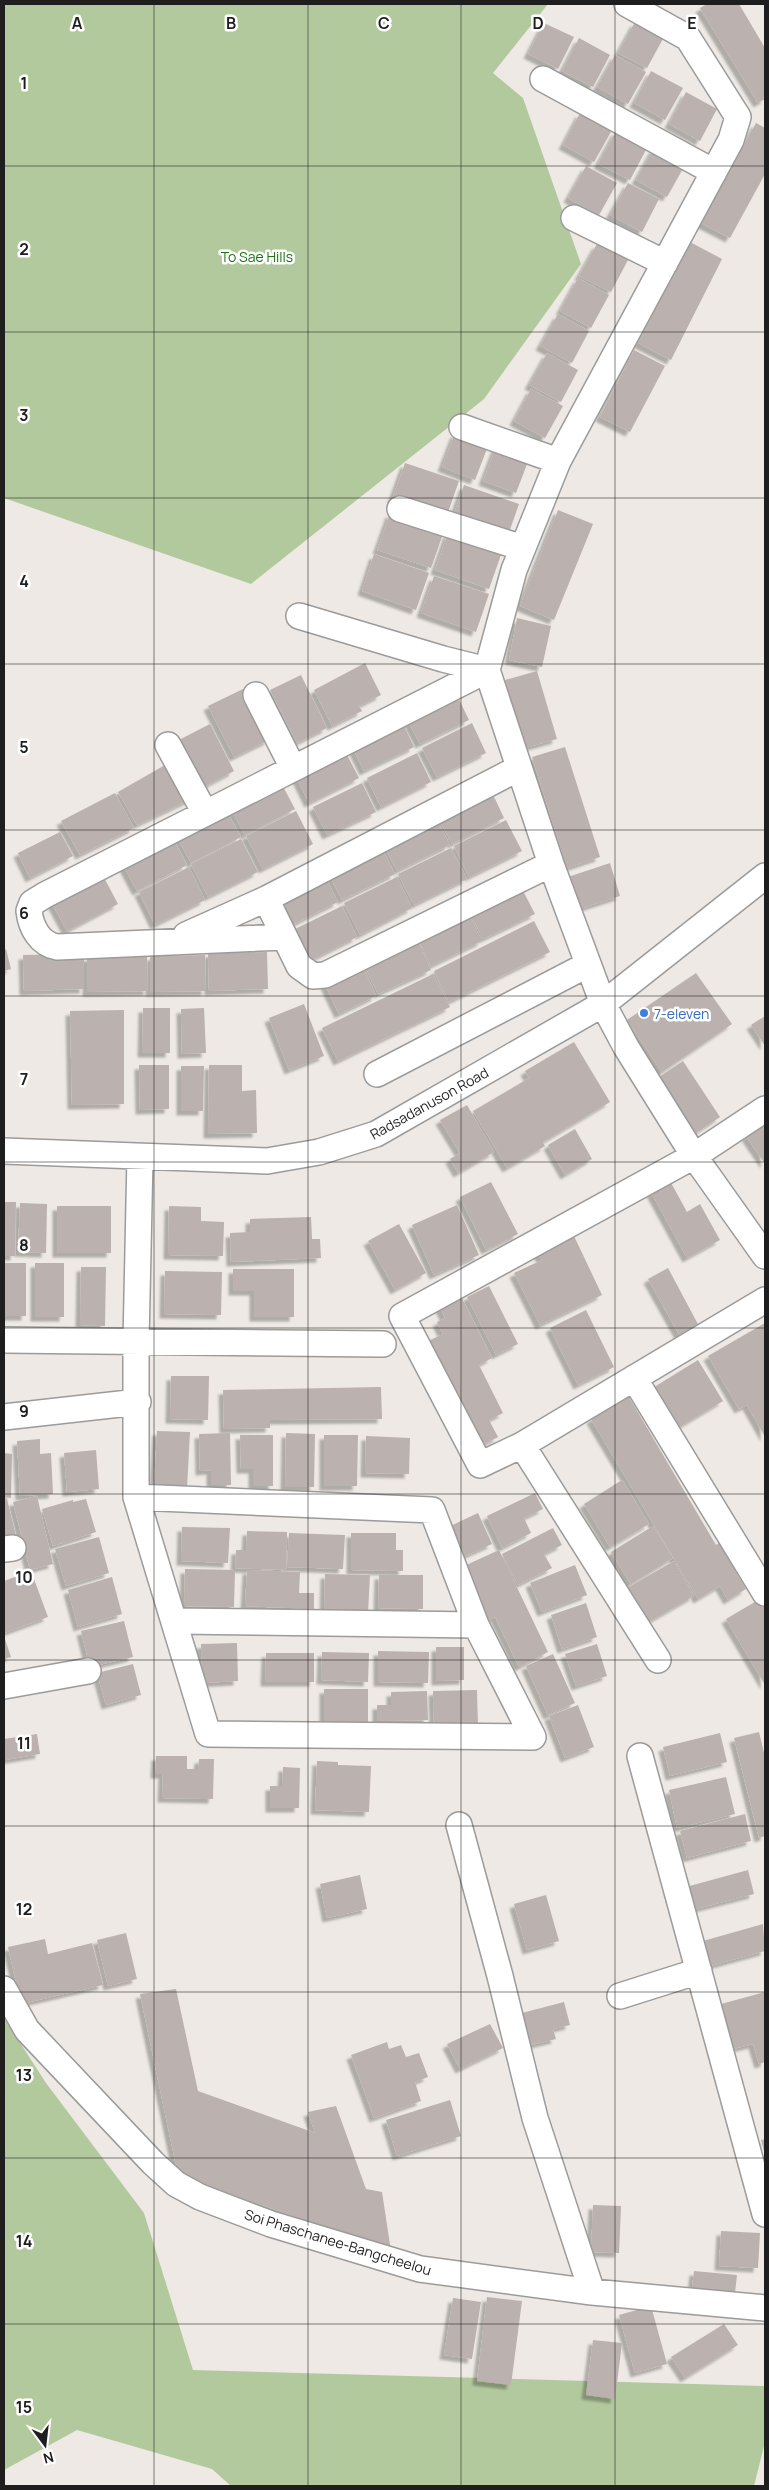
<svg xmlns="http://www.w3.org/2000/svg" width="769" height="2490" font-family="Manrope,sans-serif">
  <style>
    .forest { fill: #b2c99d }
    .building { fill: #bbb1ae; filter: url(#shadow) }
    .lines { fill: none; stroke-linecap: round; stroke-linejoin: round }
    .minor-casing { stroke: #9b9b9b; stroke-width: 28 }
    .minor { stroke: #fff; stroke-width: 25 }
    .grid { fill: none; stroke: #1e1e1e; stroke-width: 1; stroke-opacity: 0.55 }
    .shop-dot { fill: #3f7fe0; stroke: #fff; stroke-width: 2 }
    .labels { text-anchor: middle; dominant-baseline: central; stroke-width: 5; stroke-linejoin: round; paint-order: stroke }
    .park-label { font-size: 14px; fill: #1e7215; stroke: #fff }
    .shop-label { font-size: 14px; fill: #366cbe; stroke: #fff; text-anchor: start }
    .street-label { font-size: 14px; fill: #1e1e1e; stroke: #fff }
    .grid-label { font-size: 16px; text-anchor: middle; font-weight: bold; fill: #1e1e1e; stroke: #fff; stroke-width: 5; stroke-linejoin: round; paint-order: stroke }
  </style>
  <defs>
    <filter id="shadow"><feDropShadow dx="-4.5" dy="4.5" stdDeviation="1" flood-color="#0004"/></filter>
  </defs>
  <rect width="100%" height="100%" fill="#eee9e4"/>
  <path class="forest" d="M4,4H548L493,73L523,98L581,264L484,399L251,584L4,498Z
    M4,2018L46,2083L144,2213L193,2370L765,2386V2442L754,2486H231L212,2469L77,2430L4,2470Z"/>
  <path class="building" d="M707,4H739L765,48V99L758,103L700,8Z
    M635,22L664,37L647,68L618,53Z
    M544,23L574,37L558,69L528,54Z
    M579,38L610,55L593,87L562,71Z
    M615,55L646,72L628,104L597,87Z
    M651,71L683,88L665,120L634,103Z
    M686,92L717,109L700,141L669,124Z
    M580,113L612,130L594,162L563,145Z
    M756,123L765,128V174L730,238L701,223Z
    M616,131L647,148L630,180L598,164Z
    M654,148L685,165L667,197L636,180Z
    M586,166L617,183L599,215L568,198Z
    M628,183L659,199L642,232L610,215Z
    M690,242L722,259L671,360L638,343Z
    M597,244L628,260L611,292L579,276Z
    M578,278L609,295L591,328L560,311Z
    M558,314L589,331L572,363L540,346Z
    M634,350L665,366L630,432L600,417Z
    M547,353L578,370L561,402L529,385Z
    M531,389L563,406L545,438L514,421Z
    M455,433L488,446L475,480L442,467Z
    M496,447L529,459L516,493L483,481Z
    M405,463L459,481L446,518L392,499Z
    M464,485L519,504L506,541L451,522Z
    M558,510L593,524L554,620L520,606Z
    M390,513L444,531L431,568L377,550Z
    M448,533L502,552L489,589L435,570Z
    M374,554L429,573L416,610L362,591Z
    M434,576L489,594L476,632L421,613Z
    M517,618L551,626L542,667L509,660Z
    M365,663L381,695L359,706L362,711L332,726L314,690Z
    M537,671L557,739L525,748L505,680Z
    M301,675L327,728L297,743L270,690Z
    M243,689L269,740L234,757L208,706Z
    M455,691L469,720L420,744L405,715Z
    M400,717L414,747L364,771L350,742Z
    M472,723L486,753L437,777L422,748Z
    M210,724L234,771L202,788L177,741Z
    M565,747L600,857L567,868L532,757Z
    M344,749L359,778L309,803L295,774Z
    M417,753L431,782L381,807L367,778Z
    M172,761L191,799L137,825L118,792Z
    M278,777L295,809L245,835L228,803Z
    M362,783L376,812L327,835L313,807Z
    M489,786L504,818L452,844L436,813Z
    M115,793L134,828L80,855L61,821Z
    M223,805L241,837L191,863L174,831Z
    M296,811L313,844L263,869L246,836Z
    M434,814L450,845L397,871L381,840Z
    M506,820L522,851L469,877L454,846Z
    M60,832L73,856L30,878L18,853Z
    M170,833L187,865L137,891L120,859Z
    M241,839L258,872L208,897L191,864Z
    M379,843L395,874L342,900L326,869Z
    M451,848L467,879L414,905L398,874Z
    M610,863L620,896L573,911L562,879Z
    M189,867L205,900L155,925L139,892Z
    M101,872L118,904L67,931L50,899Z
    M323,872L338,902L286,928L271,897Z
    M397,877L412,908L360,935L344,903Z
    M519,883L535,914L483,939L468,908Z
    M342,906L357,937L305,963L289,932Z
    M467,910L482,941L431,966L416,934Z
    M534,921L550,952L449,1002L434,971Z
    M415,934L431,970L378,994L362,960Z
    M6,949L11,969L4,971V950Z
    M267,952L268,989L209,991L208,953Z
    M84,954V989L24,991L23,955Z
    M205,955L206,991L150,992V956Z
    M147,956L148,991L87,992V957Z
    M362,964L376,996L339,1014L324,982Z
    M696,973L732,1024L662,1072L627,1020Z
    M433,974L450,1007L338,1061L322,1028Z
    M304,1004L324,1056L289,1070L269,1018Z
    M143,1008H170V1053H142Z
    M204,1008L206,1053L182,1054L181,1009Z
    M124,1010V1104L72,1105L70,1011Z
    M765,1016V1046L751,1025Z
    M574,1042L610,1102L543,1142L545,1146L507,1168L473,1111L529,1078L525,1071Z
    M683,1061L720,1117L696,1133L659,1077Z
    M139,1065H169V1109L140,1110Z
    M209,1065H242V1091L256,1090L257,1133L208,1134Z
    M181,1066H204L203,1111H181Z
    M467,1105L494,1152L458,1173L450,1159L460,1153L440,1120Z
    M765,1123V1164L746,1136Z
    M575,1129L592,1159L565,1175L548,1145Z
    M670,1181L687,1212L700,1204L720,1240L687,1258L651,1192Z
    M491,1182L518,1234L486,1250L460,1197Z
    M4,1202H16L15,1256H4Z
    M20,1203L47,1204L46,1253L18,1252Z
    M457,1205L479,1255L434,1275L412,1225Z
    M57,1206H111V1253H57Z
    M169,1206L201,1207V1221L224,1222L223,1256L168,1255Z
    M311,1217L312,1239H320L321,1258L231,1262L230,1233L250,1232V1219Z
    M399,1224L426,1273L395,1290L368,1241Z
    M574,1236L602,1295L540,1325L514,1273L542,1260L538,1253Z
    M4,1263H26V1316H4Z
    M35,1263H64V1317H35Z
    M81,1267H106L105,1326L80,1325Z
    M668,1268L700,1328L681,1338L648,1279Z
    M233,1269H294V1317H254V1291H233Z
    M165,1271L222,1272L221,1315L164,1314Z
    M489,1286L518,1344L496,1355L467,1297Z
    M460,1294L492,1358L479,1365L503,1413L489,1420L498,1437L477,1448L424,1343L443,1334L437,1322L445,1318L439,1305Z
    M586,1310L614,1367L578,1385L550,1328Z
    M765,1323V1437L747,1405L739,1409L708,1356Z
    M698,1360L723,1401L676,1429L651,1389Z
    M171,1376H209L208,1420L170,1419Z
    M381,1387L382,1419L270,1420V1428L224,1429L223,1390Z
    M629,1397L716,1545L719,1543L746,1589L728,1600L720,1586L698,1599L591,1419Z
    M157,1431L190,1432L187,1488L154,1487Z
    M230,1433L231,1485H211V1470L200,1471L199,1434Z
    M286,1433L315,1434L314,1487H285Z
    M240,1435H273V1486H253V1469H241Z
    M324,1435H358L357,1486H324Z
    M366,1436L410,1438L409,1474L365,1473Z
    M40,1439V1454L51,1453L53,1494L20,1496L17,1441Z
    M96,1450L99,1489L67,1492L64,1453Z
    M4,1453L12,1454L11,1498L4,1497Z
    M622,1480L649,1524L610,1547L584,1504Z
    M535,1493L543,1509L524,1518L531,1533L502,1548L487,1516Z
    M37,1496L53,1564L30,1570L13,1502Z
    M7,1499L17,1540L4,1543V1500Z
    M86,1499L96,1532L53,1546L42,1509L73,1500V1502Z
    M478,1513L492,1544L456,1560L442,1530Z
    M653,1526L673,1558L631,1584L611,1552Z
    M182,1527L230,1528L228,1563L181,1561Z
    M553,1528L562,1545L544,1554L552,1568L518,1585L502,1554Z
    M247,1531L287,1532L286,1570L235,1568L236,1550H246Z
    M289,1533L345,1535L343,1569L287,1567Z
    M351,1533H396V1550H403V1571L351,1570Z
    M99,1537L109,1573L66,1586L55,1549Z
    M499,1550L548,1652L519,1667L495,1617L488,1620L462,1567Z
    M674,1561L694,1596L647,1623L627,1588Z
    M575,1565L587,1595L542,1612L530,1583Z
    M185,1569L235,1570L234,1607L184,1606Z
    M247,1570L300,1572L299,1593H314V1609L245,1606Z
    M31,1571L48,1617L4,1633V1581Z
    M325,1574L370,1575L368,1613L324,1612Z
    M379,1575H423V1609L378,1608Z
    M112,1577L122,1614L78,1627L68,1590Z
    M760,1599L765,1608V1685L726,1619Z
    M586,1603L597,1637L562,1649L551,1615Z
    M124,1621L133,1657L90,1667L81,1631Z
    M4,1636L11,1657L4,1659Z
    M237,1643L238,1681L202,1683L201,1644Z
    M597,1644L607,1676L576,1686L565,1654Z
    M436,1647H464V1680L436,1681Z
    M378,1651L429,1652L428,1683L378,1682Z
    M322,1652L369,1653L368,1682L321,1680Z
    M266,1653H314V1682H265Z
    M553,1654L575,1703L548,1715L526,1666Z
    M133,1664L141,1695L106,1705L97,1673Z
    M324,1689H368V1723L324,1724Z
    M477,1690L478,1726L434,1727L433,1691Z
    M427,1691L428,1720L377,1721V1705H391V1692Z
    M578,1705L594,1747L565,1758L549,1716Z
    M759,1732L765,1757V1836L759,1838L734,1738Z
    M720,1733L727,1762L670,1776L663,1747Z
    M37,1734L40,1754L5,1760L4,1739Z
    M156,1756H187V1769H198L199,1759H214L213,1799L162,1798L163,1774H155Z
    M317,1761L338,1762V1765L371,1766L369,1812L315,1810Z
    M283,1767L300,1768L299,1808H270V1786H282Z
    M726,1777L735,1814L677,1828L669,1790Z
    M745,1814L751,1841L687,1858L680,1831Z
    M748,1870L754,1894L692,1910L686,1887Z
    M360,1875L367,1909L327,1918L320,1884Z
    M546,1895L559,1941L527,1950L514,1904Z
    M763,1924L765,1951L710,1966L703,1941Z
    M126,1933L137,1979L108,1986L97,1940Z
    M45,1939L48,1954L92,1943L103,1985L21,2004L8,1947Z
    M176,1989L198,2091L315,2133L308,2112L336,2106L366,2189L382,2192L391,2251L178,2175L140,1994Z
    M765,1992V2062L759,2064L753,2044L733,2049L721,2004Z
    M564,2002L570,2025L553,2029L556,2039L527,2046L518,2014Z
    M490,2024L503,2048L460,2069L447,2044Z
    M387,2042L389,2049L401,2045L406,2057L419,2053L428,2077L415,2082L421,2101L374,2118L351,2055Z
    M450,2100L461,2136L397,2156L386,2120Z
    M765,2139V2155L761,2140Z
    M593,2205L621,2206L619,2253L591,2252Z
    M721,2231L760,2233L758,2268L719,2266Z
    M694,2271L737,2275L735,2293L692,2288Z
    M487,2297L522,2301L511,2385L477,2381Z
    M453,2298L481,2302L472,2359L444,2355Z
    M651,2306L667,2364L635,2373L619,2315Z
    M724,2324L738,2345L685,2378L671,2357Z
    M593,2340L622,2343L615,2399L586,2395Z"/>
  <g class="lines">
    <defs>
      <path id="minor" d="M627,4L688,38L738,117L731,140L558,461L514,570L487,670L551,864L603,1004L626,1047L694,1156L765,1256
        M543,79L714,172
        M574,218L665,263
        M462,427L558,461
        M400,509L523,548
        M299,616L443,659L487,670
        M256,695L293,768
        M168,745L205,813
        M266,899L299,966L313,976L325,975L551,864
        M186,935L266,899L519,768
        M284,937L57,947C40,944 31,928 29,911L32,903L45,895L487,670
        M377,1074L587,965
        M765,1109L694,1156L402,1316L480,1465L522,1445L765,1300
        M4,1151L267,1161L319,1152L376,1134L603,1004L765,876
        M4,1340L383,1344
        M634,1378L765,1593
        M4,1417L138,1402
        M522,1445L658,1660
        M136,1497L432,1510L476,1625L533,1737L208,1734L136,1497V1342L140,1157
        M4,1549L13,1548
        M174,1621L476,1625
        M4,1686L88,1671
        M640,1756L765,2214
        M459,1825L500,1976L535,2118L592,2292
        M4,1989L27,2030L153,2163L176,2184L200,2197L271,2224L420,2269L592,2292L765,2308
        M620,1996L699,1971"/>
    </defs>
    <use href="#minor" class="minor-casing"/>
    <use href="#minor" class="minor"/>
  </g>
  <path class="grid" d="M154,4V2486M308,4V2486M461,4V2486M615,4V2486M4,166H765M4,332H765M4,498H765M4,664H765M4,830H765M4,996H765M4,1162H765M4,1328H765M4,1494H765M4,1660H765M4,1826H765M4,1992H765M4,2158H765M4,2324H765"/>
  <circle class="shop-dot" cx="644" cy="1013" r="5"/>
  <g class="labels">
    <g class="park-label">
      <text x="257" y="256">To Sae Hills</text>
    </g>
    <g class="shop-label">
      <text x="654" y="1013">7-eleven</text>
    </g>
    <g class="street-label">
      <text transform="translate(429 1103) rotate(-29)">Radsadanuson Road</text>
      <text transform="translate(338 2242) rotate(17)">Soi Phaschanee-Bangcheelou</text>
    </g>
  </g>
  <g class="grid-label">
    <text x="77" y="29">A</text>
    <text x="231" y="29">B</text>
    <text x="384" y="29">C</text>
    <text x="538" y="29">D</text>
    <text x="692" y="29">E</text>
    <text x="24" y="89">1</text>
    <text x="24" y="255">2</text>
    <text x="24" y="421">3</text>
    <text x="24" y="587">4</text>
    <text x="24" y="753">5</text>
    <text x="24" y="919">6</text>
    <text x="24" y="1085">7</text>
    <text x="24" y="1251">8</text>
    <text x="24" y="1417">9</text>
    <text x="24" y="1583">10</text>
    <text x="24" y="1749">11</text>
    <text x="24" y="1915">12</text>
    <text x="24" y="2081">13</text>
    <text x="24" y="2247">14</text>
    <text x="24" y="2413">15</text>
  </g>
  <rect width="769" height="2490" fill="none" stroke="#1e1e1e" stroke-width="10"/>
  <g transform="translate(45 2445) rotate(165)" stroke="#ffffff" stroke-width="4" paint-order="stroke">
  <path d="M0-4L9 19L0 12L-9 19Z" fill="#1e1e1e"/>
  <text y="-8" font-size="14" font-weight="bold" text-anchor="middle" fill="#1e1e1e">N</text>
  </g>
</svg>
